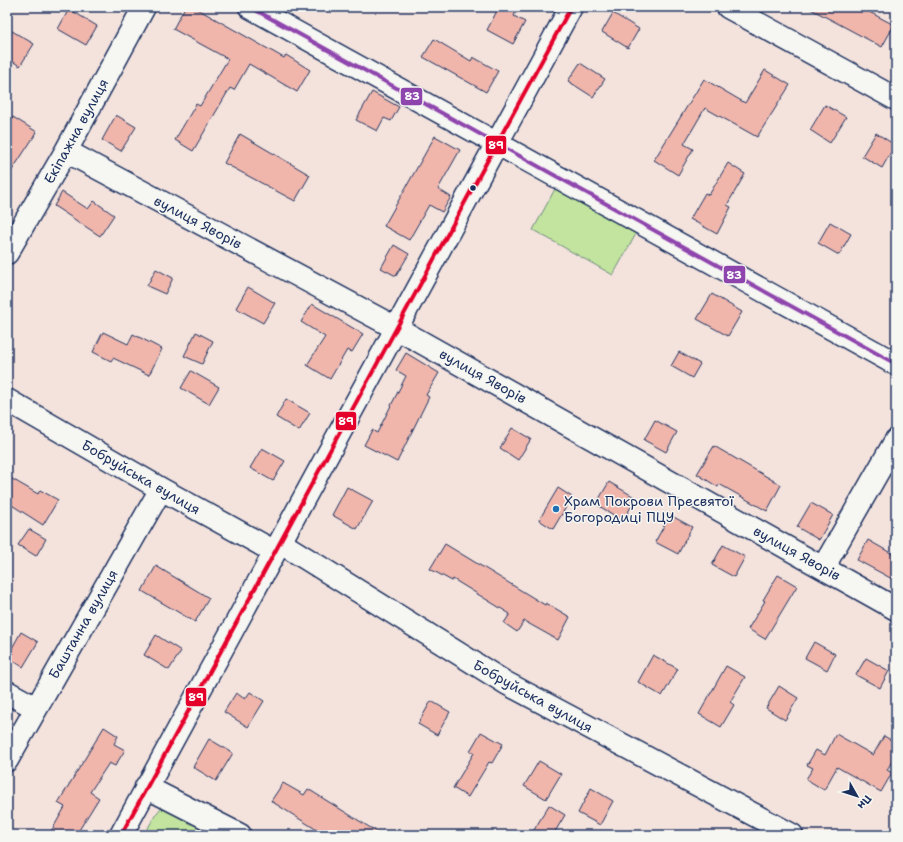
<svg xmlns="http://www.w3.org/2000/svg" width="903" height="842" font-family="'Shantell Sans',sans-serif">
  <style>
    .green { fill: #c2e49e; stroke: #6e8a7e }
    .building { fill: #f0b6ac; stroke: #1b2f5e }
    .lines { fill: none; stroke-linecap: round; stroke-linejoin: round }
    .minor-casing { stroke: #1b2f5e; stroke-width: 25 }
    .minor { stroke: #f6f6f2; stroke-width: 22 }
    .bus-1-casing { stroke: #f6f6f2; stroke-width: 7 }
    .bus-2-casing { stroke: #f6f6f2; stroke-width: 7 }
    .bus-1 { stroke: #e4002b; stroke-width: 4 }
    .bus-2 { stroke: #8e44ad; stroke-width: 4 }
    .bus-dot { fill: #1b2f5e; stroke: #f6f6f2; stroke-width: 1.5 }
    .poi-dot { fill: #1f6fb2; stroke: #f6f6f2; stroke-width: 1.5 }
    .labels { text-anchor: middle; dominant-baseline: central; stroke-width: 3; stroke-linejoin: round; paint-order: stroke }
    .street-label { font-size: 14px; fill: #1b2f5e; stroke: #f6f6f2 }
    .poi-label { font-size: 14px; fill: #1b2f5e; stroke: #f6f6f2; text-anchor: start }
    .line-badge { stroke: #f6f6f2; stroke-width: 1.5 }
    .badge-label { font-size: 11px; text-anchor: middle; font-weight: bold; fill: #fff }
  </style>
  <rect width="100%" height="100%" fill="#f4e3dd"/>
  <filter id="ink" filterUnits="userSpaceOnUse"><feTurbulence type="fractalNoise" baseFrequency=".025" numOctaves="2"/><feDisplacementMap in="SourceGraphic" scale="8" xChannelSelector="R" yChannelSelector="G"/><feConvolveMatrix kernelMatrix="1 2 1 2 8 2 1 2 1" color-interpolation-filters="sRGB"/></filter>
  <g filter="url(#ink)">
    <path class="green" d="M555,189L636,234L613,275L533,230Z
      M162,807L203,824L197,835H144L156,814Z"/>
    <path class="building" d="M185,7H194L284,58L286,55L310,70L297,92L249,64L234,90L230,88L193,151L175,140L196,104L200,106L228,59L173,29Z
      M499,7H518L514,16L525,22L513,44L487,30Z
      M807,7H860L894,25L882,47Z
      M69,9L97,26L86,45L58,29Z
      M613,13L639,29L628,48L602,32Z
      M7,28L34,44L20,66L7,58Z
      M434,39L471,61L473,57L498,71L486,92L423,57Z
      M580,63L605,79L593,97L568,81Z
      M765,70L790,85L757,137L705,108L684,144L693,149L678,175L654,160L704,79L745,103Z
      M372,92L399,107L391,121L384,118L377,131L356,120Z
      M825,105L846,117L830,143L810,130Z
      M116,115L136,127L121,151L102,140Z
      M13,117L37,132L7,178V127Z
      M876,133L895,145L882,168L862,156Z
      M240,134L310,175L295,201L224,163Z
      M435,136L460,150L438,189L451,197L442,212L429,205L409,240L384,226Z
      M728,163L745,174L727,205L731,207L717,234L690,219L705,193L709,195Z
      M62,192L88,209L94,201L114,215L100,236L54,206Z
      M830,222L851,234L839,255L818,243Z
      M394,245L409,254L396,276L381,268Z
      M156,269L173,278L165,294L147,286Z
      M248,287L275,303L263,323L236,308Z
      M712,294L742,312L728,336L697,319Z
      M312,304L363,334L352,352L347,350L330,379L307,365L325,337L301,322Z
      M103,332L128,344L133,334L162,349L149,375L113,358L111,361L93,352Z
      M196,332L213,341L202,364L184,356Z
      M679,352L700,364L692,378L671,366Z
      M406,353L439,373L426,395L429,397L397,462L364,445L372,430L377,433L406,376L396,370Z
      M191,371L219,387L209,404L181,388Z
      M286,399L310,413L299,431L276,417Z
      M655,420L677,432L666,452L644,440Z
      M512,428L531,439L518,460L500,448Z
      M714,446L781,485L767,511L719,484L718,487L697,474Z
      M262,448L285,461L273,481L250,468Z
      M7,476L38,494L40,490L58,500L43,525L7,502Z
      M609,482L636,498L623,521L596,504Z
      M347,487L373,501L357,529L332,515Z
      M558,488L572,497L553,529L539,520Z
      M811,503L833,515L819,540L797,527Z
      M670,515L692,527L678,554L655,542Z
      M29,529L46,539L36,556L18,545Z
      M868,540L896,556V581L857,560Z
      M445,544L545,605L546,603L570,617L558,640L524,621L517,632L504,623L510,614L453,579L452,581L430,569Z
      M723,545L745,557L734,577L712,565Z
      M156,566L209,598L195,622L142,591Z
      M778,575L797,586L765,639L748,629L765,601L763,600Z
      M21,632L38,642L23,667L7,657Z
      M156,635L181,651L169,670L144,655Z
      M814,642L835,654L827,670L805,658Z
      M653,655L678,669L662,696L638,682Z
      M866,658L889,671L880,688L856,675Z
      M726,666L745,677L730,702L734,705L721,727L699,714Z
      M779,686L798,698L785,720L766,708Z
      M250,692L264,701L248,727L224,712L236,693L245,699Z
      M431,701L450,712L437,735L418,724Z
      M104,727L118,736L114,744L125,750L115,766L109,763L90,792L99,798L76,835H49L65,807L58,803Z
      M481,732L503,744L492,763L489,762L468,797L453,788L474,753L470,751Z
      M836,734L873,755L884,736L896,743V754L887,770L892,773L881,792L837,767L824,790L806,779L813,768L807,765L816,750L825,755Z
      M209,739L233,753L216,781L193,767Z
      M539,761L561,774L546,799L524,786Z
      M283,783L304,795L308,789L382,835H325L271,801Z
      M591,788L613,801L600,825L578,813Z
      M549,805L565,815L553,835H531Z"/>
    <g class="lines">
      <defs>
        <path id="minor" d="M250,7L896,364
          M728,7L896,99
          M66,151L396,328L896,609
          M7,253L66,151L144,7
          M7,400L161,489L275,552
          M281,543L506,683L792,835
          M823,568L896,440
          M7,692L36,708
          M7,760L161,489
          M146,787L240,835
          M121,835L571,7"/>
      </defs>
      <use href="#minor" class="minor-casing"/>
      <use href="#minor" class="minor"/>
      <defs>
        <path id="bus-1" d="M121,835L571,7"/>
        <path id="bus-2" d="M250,7L896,364"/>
      </defs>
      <use href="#bus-1" class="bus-1-casing"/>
      <use href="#bus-2" class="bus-2-casing"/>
      <use href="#bus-1" class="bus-1"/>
      <use href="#bus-2" class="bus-2"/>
    </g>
  </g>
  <circle class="bus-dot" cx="473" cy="188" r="3.5"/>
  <circle class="poi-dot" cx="556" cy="509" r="4"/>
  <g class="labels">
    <g class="street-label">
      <text transform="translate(76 131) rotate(-61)">Екіпажна вулиця</text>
      <text transform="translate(198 222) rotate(28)">вулиця Яворів</text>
      <text transform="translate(483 376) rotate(29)">вулиця Яворів</text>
      <text transform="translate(141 477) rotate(30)">Бобруйська вулиця</text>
      <text transform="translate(797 553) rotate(29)">вулиця Яворів</text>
      <text transform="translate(83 624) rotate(-60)">Баштанна вулиця</text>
      <text transform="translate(533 696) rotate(29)">Бобруйська вулиця</text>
    </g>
    <g class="poi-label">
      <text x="564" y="501">Храм Покрови Пресвятої<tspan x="564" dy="16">Богородиці ПЦУ</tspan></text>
    </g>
  </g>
  <g class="line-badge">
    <rect x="400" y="87" width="23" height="19" rx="4" fill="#8e44ad"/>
    <rect x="485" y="135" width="22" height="20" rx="4" fill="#e4002b"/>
    <rect x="723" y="265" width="23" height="19" rx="4" fill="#8e44ad"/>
    <rect x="335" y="411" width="22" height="20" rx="4" fill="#e4002b"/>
    <rect x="185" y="687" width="22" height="20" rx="4" fill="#e4002b"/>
  </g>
  <g class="badge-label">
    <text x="412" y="100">83</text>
    <text x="496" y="149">89</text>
    <text x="734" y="279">83</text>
    <text x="346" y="425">89</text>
    <text x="196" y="701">89</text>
  </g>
  <rect width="903" height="842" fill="none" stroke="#f6f6f2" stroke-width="24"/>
  <rect x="12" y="12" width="879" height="818" fill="none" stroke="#1b2f5e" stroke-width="1.5" filter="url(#ink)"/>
  <g transform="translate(857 796) rotate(129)" stroke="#f6f6f2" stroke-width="3" paint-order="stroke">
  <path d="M0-3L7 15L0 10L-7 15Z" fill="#1b2f5e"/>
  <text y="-6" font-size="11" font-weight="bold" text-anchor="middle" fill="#1b2f5e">Пн</text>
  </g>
</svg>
